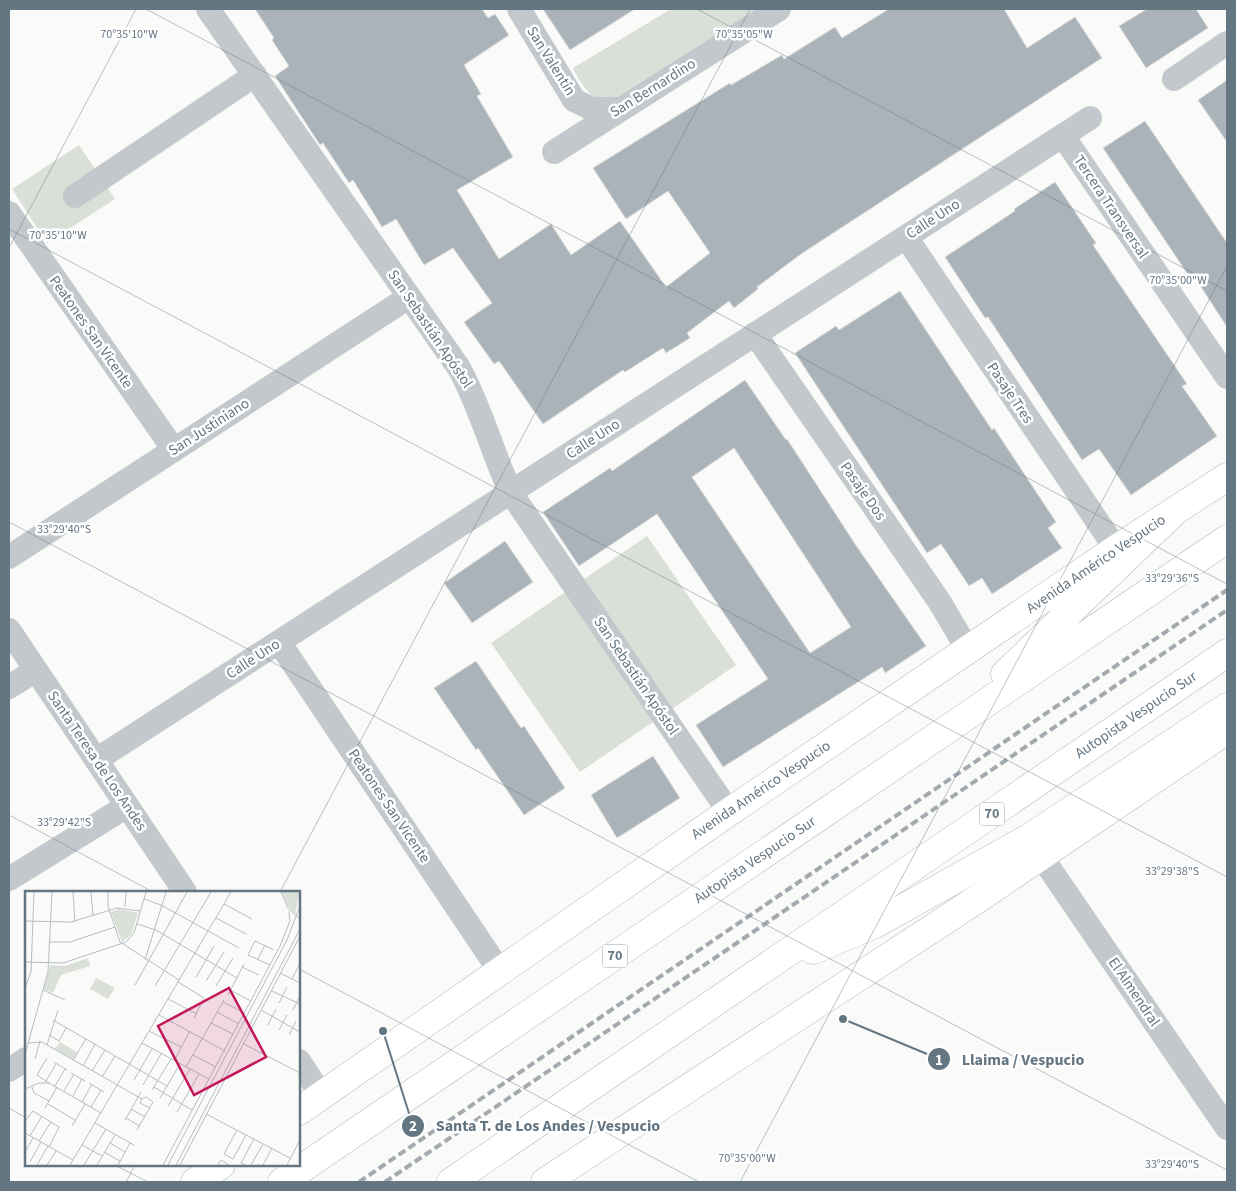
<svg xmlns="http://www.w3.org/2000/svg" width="1236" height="1191" font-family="'Source Sans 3',sans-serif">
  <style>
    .green { fill: #dadfd7 }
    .building { fill: #aab3b9; stroke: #dcdcda; fill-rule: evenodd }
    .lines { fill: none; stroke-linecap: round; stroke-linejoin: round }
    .primary-casing { stroke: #b5babe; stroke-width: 29 }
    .highway-casing { stroke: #b4b9bd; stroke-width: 29 }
    .street { stroke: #c3c8cc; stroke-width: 24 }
    .primary { stroke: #fff; stroke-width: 28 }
    .highway { stroke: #fff; stroke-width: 28 }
    .rail { stroke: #a2aab0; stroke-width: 4; stroke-dasharray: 8 4; stroke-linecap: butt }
    .ticks { fill: none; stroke: #657683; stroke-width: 1; stroke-opacity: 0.45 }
    .labels { text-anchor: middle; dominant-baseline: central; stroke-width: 5; stroke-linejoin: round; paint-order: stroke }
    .shield { fill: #fff; stroke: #939fa8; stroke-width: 1 }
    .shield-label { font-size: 14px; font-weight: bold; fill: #657683 }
    .street-label { font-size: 15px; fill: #657683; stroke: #fff }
    .inset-road { fill: none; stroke: #b5bdc2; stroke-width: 1 }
    .view { fill: #c2185b; fill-opacity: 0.15; stroke: #c2185b; stroke-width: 2.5 }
    .inset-edge { fill: none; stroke: #657683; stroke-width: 2.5 }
    .ticks-label { font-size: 12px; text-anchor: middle; fill: #657683; stroke: #fff; stroke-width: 5; stroke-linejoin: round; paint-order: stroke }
    .leader { fill: none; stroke: #657683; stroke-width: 2 }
    .callout-dot { fill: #657683; stroke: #fff; stroke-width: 2 }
    .mark-label { font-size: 15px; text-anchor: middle; font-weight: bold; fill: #fff }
    .callout-label { font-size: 16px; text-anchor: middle; font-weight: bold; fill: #657683; stroke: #fff; stroke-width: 5; stroke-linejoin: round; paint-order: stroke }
  </style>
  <rect width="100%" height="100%" fill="#fafaf8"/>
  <path class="green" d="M671,9H770L619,101C593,105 583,88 573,68Z
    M79,145L115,199L47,243L12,189Z
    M647,536L736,665L580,772L491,643Z"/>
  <path class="building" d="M255,9H482L488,18L495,14L509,35L464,65L481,94L477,96L513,157L457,190L499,259L551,224L571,255L620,221L666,287L710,253L668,191L626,219L593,168L730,83L731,85L782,55L784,59L835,27L842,38L889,9H1004L1027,48L1075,17L1102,58L801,254L757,287L758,289L734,308L729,301L687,333L690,338L666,353L663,348L625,372L623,370L543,424L499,361L494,364L464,322L492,303L453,248L424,265L396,219L382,227L353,180L349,183L323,143L320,145L275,76L289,66L272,40L274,38Z
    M543,9H635L570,50Z
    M1147,9H1196L1208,28L1146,68L1119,26Z
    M1227,80V142L1198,100Z
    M1145,121L1227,243V327L1194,276L1191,279L1103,148Z
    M1055,182L1096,243L1093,245L1187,384L1182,386L1217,436L1131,495L1099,449L1082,460L988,317L985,318L945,257L1015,211L1014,209Z
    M900,291L992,430L994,428L1056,522L1048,528L1062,548L992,594L982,578L969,586L941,544L927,553L795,353L836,326L839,330Z
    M745,380L786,440L787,439L857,547L926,646L885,673L882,667L723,767L696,725L768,679L657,514L579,566L543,512L610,468L612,471ZM734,448L851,627L810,653L692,477Z
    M505,541L533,582L472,623L444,583Z
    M476,661L521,728L524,726L565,788L524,815L478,748L476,750L434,688Z
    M653,756L680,798L617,838L591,795Z"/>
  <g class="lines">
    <defs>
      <path id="primary" d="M299,1111L729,812L1116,549L1227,477
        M195,1182L221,1165
        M545,1182L982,896L1227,730"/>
      <path id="highway" d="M1005,674L1175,511
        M813,950L875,924L1029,838L1227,707
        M282,1182L1227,539
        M451,1182L1227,653"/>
    </defs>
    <use href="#primary" class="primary-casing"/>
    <use href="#highway" class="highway-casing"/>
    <path class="street" d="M208,9L459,368C481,408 492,452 511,493L729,812
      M519,9L574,100L592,109H618
      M1174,79L1227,43
      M1063,136L1227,377
      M554,152L779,9
      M75,196L255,75
      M9,213L174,450
      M906,237L1116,549
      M755,334L939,601L968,650
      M9,557L409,297
      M9,630L185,892
      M279,642L499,970
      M9,687L36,670
      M96,760L1090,118
      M1041,856L1227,1128
      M9,879L127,806
      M299,1061L322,1096
      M9,1070L26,1059"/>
    <use href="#primary" class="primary"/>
    <use href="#highway" class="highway"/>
    <path class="rail" d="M359,1182L1227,590
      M385,1182L1227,610"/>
  </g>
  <path class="ticks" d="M146,9L1227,584M697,9L1227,291M9,229L1227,877M9,248L136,9M9,522L1227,1170M9,815L153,892M280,892L750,9M299,969L699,1182M9,1108L26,1118M115,1165L148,1182M126,1182L135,1165M740,1182L1227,266"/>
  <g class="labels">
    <g class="shield">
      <rect x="979.5" y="802.5" width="25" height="23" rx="4"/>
      <rect x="602.5" y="944.5" width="25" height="23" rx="4"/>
    </g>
    <g class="shield-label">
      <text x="992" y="814">70</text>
      <text x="615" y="956">70</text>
    </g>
    <g class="street-label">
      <text transform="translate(551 61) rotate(58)">San Valentín</text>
      <text transform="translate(653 88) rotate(-32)">San Bernardino</text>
      <text transform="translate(1111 207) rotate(56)">Tercera Transversal</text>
      <text transform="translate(933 219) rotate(-33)">Calle Uno</text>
      <text transform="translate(430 329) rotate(56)">San Sebastián Apóstol</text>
      <text transform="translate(91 332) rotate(55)">Peatones San Vicente</text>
      <text transform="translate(1010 393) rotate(56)">Pasaje Tres</text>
      <text transform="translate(209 427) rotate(-33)">San Justiniano</text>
      <text transform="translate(593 439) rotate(-33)">Calle Uno</text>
      <text transform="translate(863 491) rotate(55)">Pasaje Dos</text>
      <text transform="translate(1096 564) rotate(-34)">Avenida Américo Vespucio</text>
      <text transform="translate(253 659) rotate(-33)">Calle Uno</text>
      <text transform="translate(636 676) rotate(56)">San Sebastián Apóstol</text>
      <text transform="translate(1136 715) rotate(-34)">Autopista Vespucio Sur</text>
      <text transform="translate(97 761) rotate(56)">Santa Teresa de Los Andes</text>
      <text transform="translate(761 790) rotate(-34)">Avenida Américo Vespucio</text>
      <text transform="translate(389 806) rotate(56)">Peatones San Vicente</text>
      <text transform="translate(755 860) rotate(-34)">Autopista Vespucio Sur</text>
      <text transform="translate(1134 992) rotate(56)">El Almendral</text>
    </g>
  </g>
  <g transform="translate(25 891)">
    <rect width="275" height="275" fill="#fafaf8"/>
    <path d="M257,1H275L270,23L263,15ZM94,18L113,22L106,44L97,51L86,21ZM63,67L65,75L36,84L28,102L19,98L25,74L40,75ZM71,87L90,97L83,108L65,98ZM35,151L52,161L48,168L30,158Z" fill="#dadfd7"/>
    <path class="inset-road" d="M48,1L50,31M66,1L68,25M83,1V15L95,51L154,89M256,1L263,17L275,28M119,8L136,14L214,57M199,13L227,28M100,16L101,1M191,27L221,43M0,30L46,31L92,17L115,20M112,33L131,39L212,87M25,51H45L90,36M233,68L240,54M120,69L141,1M0,71L38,72L101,51L109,42L121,1M245,74L223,64L230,50L249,59M217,76L234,84M255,82L275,92M171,86L189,55M267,88L275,72M181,90L199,61M153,91L179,107L169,127M110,94L162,1M130,95L186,1M191,95L208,67M0,97L6,81L9,1M18,99L40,109M205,99L226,110M247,100L275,113M203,104L219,73M143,108L172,123M198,111L220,122M254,112L262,96M236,119L275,141M268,119L275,105M192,121L214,133M134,124L200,160M28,129L142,195M186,132L208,143M243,134L251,118M254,139L262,124M124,140L156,156M24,144L34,150L41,137M264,144L271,130M3,152L17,151L117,208L115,212L125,217M117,152L184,188M219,153L275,182M22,154L33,119M0,163L23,81L27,1M168,164L191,176M22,167L12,184L24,192M10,168L15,150M48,169L61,148M149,170L165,140M29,171L42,179M58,175L70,153M161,176L199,109M67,180L80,159M46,182L60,190M77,186L90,165M109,189L127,158M21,190L31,173M64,192L79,201M118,194L136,163M30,195L40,178M7,196L9,202L24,210M129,196L167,219M0,198L14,192H24L76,222M127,199L146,168M39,200L49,183M48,205L57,188M135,207L155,173M57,211L67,193M23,213L50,229M143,215L165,178M66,216L76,199M20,217L32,196M106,218L120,226M152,221L174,183M181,223L265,267M101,227L115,235M100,229L116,201M0,230L8,220L34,236L24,256M70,232L109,254M47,235L60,213M112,239L128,211L121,206L117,208M212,239L199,263L208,268L221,244M0,242L48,269M5,245L17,225M14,250L26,231M85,252L100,261M57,254L77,265M0,261L8,247M79,261L95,270M5,271L16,251M12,274L23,255M22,274L31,260M45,274L206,1M59,274L81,238M72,274L90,244M93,274L105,252M138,274L255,55L265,30L264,20M143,274L262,49L275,15M151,274L275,38M155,274L275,45M193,274L196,269L204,274M220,274L216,272L229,248M226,274L238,253M238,274L247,257M262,274L275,249"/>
    <path class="view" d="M204,97L241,166L169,204L133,135Z"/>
    <rect width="275" height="275" class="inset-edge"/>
  </g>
  <g class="ticks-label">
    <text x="129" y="38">70°35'10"W</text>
    <text x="744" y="38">70°35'05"W</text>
    <text x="58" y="239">70°35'10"W</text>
    <text x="1178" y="284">70°35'00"W</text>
    <text x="64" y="533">33°29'40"S</text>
    <text x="1172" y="582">33°29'36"S</text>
    <text x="64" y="826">33°29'42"S</text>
    <text x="1172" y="875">33°29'38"S</text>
    <text x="747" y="1162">70°35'00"W</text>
    <text x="1172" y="1168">33°29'40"S</text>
  </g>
  <path class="leader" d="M843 1019L939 1059M383 1031L413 1126"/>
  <g class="callout-dot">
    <circle cx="843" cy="1019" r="5"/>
    <circle cx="383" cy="1031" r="5"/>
    <circle cx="939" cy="1059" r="12"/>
    <circle cx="413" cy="1126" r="12"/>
  </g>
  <g class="mark-label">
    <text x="939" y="1065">1</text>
    <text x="413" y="1131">2</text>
  </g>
  <g class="callout-label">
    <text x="1023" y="1065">Llaima / Vespucio</text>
    <text x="548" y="1131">Santa T. de Los Andes / Vespucio</text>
  </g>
  <rect width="1236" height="1191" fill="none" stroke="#657683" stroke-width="20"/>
</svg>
